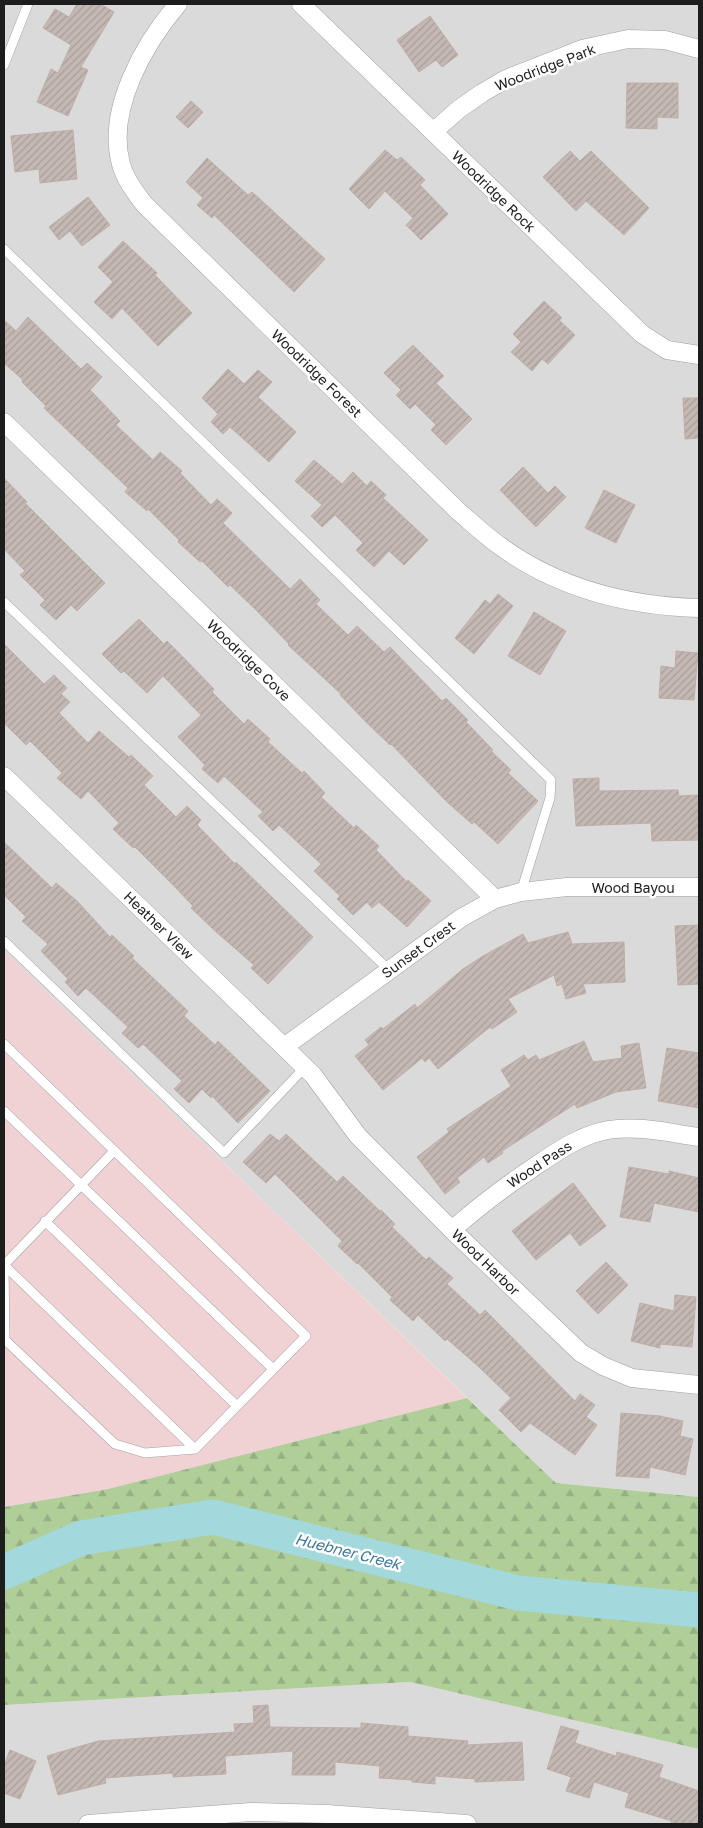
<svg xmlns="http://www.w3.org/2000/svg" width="703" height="1828" font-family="'Golos Text',sans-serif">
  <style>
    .residential { fill: #dbdada }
    .commercial { fill: #f0d2d5 }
    .forest { fill: url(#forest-firs) }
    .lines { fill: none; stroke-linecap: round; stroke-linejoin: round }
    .river { stroke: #a3d8dd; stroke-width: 35 }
    .building { fill: url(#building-hatch); stroke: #c0ada5 }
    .service-casing { stroke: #a1a1a1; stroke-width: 10 }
    .minor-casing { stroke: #a1a1a1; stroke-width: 19 }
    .service { stroke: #fff; stroke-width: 9 }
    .minor { stroke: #fff; stroke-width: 18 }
    .labels { text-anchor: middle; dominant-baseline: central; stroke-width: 5; stroke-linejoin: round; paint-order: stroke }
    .street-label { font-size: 14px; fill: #1d1d1d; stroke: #fff }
    .water-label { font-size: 15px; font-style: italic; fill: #417896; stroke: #fff }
  </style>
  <defs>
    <pattern id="forest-firs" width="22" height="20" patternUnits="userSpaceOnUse" patternTransform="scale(1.25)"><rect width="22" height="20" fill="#afce98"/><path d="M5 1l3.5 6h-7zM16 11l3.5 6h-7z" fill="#96b083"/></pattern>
    <pattern id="building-hatch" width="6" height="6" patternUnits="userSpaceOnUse" patternTransform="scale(1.25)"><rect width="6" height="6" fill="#c3b8b3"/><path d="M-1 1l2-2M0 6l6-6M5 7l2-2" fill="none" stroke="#a79e9a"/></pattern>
  </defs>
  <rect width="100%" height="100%" fill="#efe9e3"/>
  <path class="residential" d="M4,4H699V1497L556,1483L4,951Z
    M410,1682L699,1749V1824H4V1705Z"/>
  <path class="commercial" d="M4,951L467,1398L108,1489L4,1507Z"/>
  <path class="forest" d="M467,1398L556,1483L699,1497V1749L410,1682L4,1705V1507L108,1489Z"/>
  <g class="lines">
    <path class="river" d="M4,1572L81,1538L213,1517L518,1593L699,1610"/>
  </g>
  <path class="building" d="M77,4H100L114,12L81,67L88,70L68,116L37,102L51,69L58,73L71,45L43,28L55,9L69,17Z
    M430,16L458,55L442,67L436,60L419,72L397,40Z
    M627,83H678V118L657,117V129L626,128Z
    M191,101L203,112L188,128L176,117Z
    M73,130L77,179L40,183L39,169L15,172L11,136Z
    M385,150L397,160L401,157L425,180L420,185L448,214L421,240L406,225L413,218L385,191L369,209L349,189Z
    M570,151L580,161L591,151L649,208L624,235L586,201L576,211L543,177Z
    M207,158L248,195L252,192L261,200L325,259L294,292L214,215L212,218L197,205L203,198L186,182Z
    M88,197L110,225L82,246L70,231L59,240L49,227Z
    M123,241L157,273L155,275L192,313L158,346L122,308L112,319L94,302L113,282L98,267Z
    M544,301L562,318L559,320L575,335L548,364L542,359L532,371L511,352L521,342L513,334Z
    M28,317L81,369L87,363L102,377L90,390L120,421L116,425L153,460L160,452L182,471L180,473L211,505L217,499L232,513L223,523L290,589L300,579L320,600L316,604L348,635L357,626L384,652L390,647L442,701L446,698L468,720L466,722L493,750L491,751L511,770L508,773L538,801L498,844L474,822L472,824L447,802L391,744L390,745L367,723L340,695L341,694L288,645L289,644L257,611L230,585L228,587L202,561L200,562L178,542L179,540L148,509L147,511L125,492L128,488L44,408L46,406L22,382L23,380L4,363V320L16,331Z
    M413,345L444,376L436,383L472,419L446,445L431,430L436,425L415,404L410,409L396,395L401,390L384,373Z
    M228,369L244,384L258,370L272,382L258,397L296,432L269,462L230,427L223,434L211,422L218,414L202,398Z
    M683,398H699V438L685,439Z
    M314,460L342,484L353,472L367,486L371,481L386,495L383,498L428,540L404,565L389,551L374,567L356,550L363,543L335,515L322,527L311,516L322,505L295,481Z
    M523,467L548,493L555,486L566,497L536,527L500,490Z
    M4,478L27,502L25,503L105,583L77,611L71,605L56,620L40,605L45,600L20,575L25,571L4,549Z
    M604,490L635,505L616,543L585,528Z
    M498,594L513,606L474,654L455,638L485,600L490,604Z
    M534,612L566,631L540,675L508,656Z
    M139,619L164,644L167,641L183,657L214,689L212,692L244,724L248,719L270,739L268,742L302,773L304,771L325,793L321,797L354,828L356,825L379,846L376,850L407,882L408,880L431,901L407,927L379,902L372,908L367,902L353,915L337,899L340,896L314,871L321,864L279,825L273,831L258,816L263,812L224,776L218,783L202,769L205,765L178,737L201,715L163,676L147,693L124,671L121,673L102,654Z
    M4,644L44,684L54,675L67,688L61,694L70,702L59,713L88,743L99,731L129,757L131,755L153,776L144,785L176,817L187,806L201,820L197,825L235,864L236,862L313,937L268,984L251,968L254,965L214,930L191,908L193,906L171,883L135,847L133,848L113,829L119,823L88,791L81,799L57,778L62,773L30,741L26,745L4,723Z
    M676,651L698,653L694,700L659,698L661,666L675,668Z
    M599,778V791L678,790L679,796L699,795V840L652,841L651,823L576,826L573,779Z
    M4,842L52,888L56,883L77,901L110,937L112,935L134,956L132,958L188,1011L184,1016L215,1045L218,1041L270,1091L238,1123L212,1096L211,1098L202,1089L189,1103L174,1089L182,1081L143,1044L138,1048L122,1033L128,1027L86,988L78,996L65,982L68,979L41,951L48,944L22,921L26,917L4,895Z
    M699,925V984L678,985L675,926Z
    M568,932L572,944L624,942L625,982L583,984L586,993L566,999L562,984L557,986L554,975L508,999L517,1012L492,1029L490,1027L438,1069L429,1058L425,1062L422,1058L383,1090L355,1056L369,1045L365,1040L381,1027L383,1029L415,1004L417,1008L463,969L483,956L523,934L528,943Z
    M584,1041L593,1062L622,1058L621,1046L639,1043L646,1088L616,1092L577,1108L575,1104L502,1151L503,1153L488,1163L484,1157L457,1178L460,1182L445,1194L417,1157L449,1132L447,1129L511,1086L501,1070L524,1055L528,1060L536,1055L539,1060Z
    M667,1048L699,1053V1108L658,1101Z
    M270,1134L279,1141L286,1134L337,1182L343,1176L380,1211L381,1210L395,1224L392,1227L426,1260L429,1257L453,1278L447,1284L480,1315L485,1310L575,1401L580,1394L595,1405L586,1417L597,1425L575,1455L530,1423L521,1432L499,1410L511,1398L479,1367L447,1339L445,1341L418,1315L413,1321L390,1300L392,1297L358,1263L357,1264L338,1246L342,1241L275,1174L266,1183L243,1162Z
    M629,1167L669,1174V1171L699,1178V1212L654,1203L650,1222L620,1217Z
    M573,1183L606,1226L580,1246L570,1233L536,1260L512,1231Z
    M606,1262L628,1285L598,1314L576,1291Z
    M675,1295L696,1297L692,1347L660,1344V1348L631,1341L640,1303L674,1311Z
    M621,1413L660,1416L683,1421L680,1436L693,1439L685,1475L650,1467L649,1478L616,1476Z
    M268,1705L270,1727L361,1728V1723L408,1727V1736L468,1741L467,1745L522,1742L524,1780L475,1782V1779L435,1776V1784L412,1782V1780L379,1778L380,1766L335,1762V1775H292L293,1751L225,1756L226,1774L173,1777V1773L105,1778L106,1783L58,1795L47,1756L98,1741L235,1732L234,1724L254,1723L253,1706Z
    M561,1726L579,1731L575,1743L616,1756L617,1752L663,1765L659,1777L699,1791V1824H670L672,1821L625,1807L629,1793L594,1782L589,1798L566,1791L571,1777L547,1769Z
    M10,1750L36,1761L20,1799L4,1793V1765Z"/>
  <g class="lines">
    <defs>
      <path id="service" d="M4,65L28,4
        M4,249L551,780L550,798L521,892
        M4,602L389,970
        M4,941L224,1153L305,1067
        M4,1044L306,1336L195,1449L145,1453L115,1444L4,1339
        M4,1111L273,1369
        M45,1221L237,1406
        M4,1265L195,1449
        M5,1339L4,1265L114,1151"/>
      <path id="minor" d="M178,4C144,44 106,110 121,164C125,179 135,192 144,204L459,512C472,523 486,536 500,546C559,589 628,606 699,608
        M301,4L642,334L667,350L699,355
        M433,132L459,109L482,93L506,79L582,49L628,39L665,40L699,49
        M4,422L495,899
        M4,776L313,1075L358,1136L452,1230L581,1353L603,1366L632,1378L699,1385
        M284,1047L461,918L495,899L521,892L567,887H699
        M452,1230C479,1206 507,1185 537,1165C559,1150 581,1135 608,1130C638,1125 670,1133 699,1137
        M88,1824L251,1812L327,1814L467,1824"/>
    </defs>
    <use href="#service" class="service-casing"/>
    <use href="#minor" class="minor-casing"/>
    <use href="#service" class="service"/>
    <use href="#minor" class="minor"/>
  </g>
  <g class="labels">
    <g class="street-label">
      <text transform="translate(545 67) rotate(-21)">Woodridge Park</text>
      <text transform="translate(494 191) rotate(44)">Woodridge Rock</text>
      <text transform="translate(317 373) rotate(44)">Woodridge Forest</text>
      <text transform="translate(249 660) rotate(44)">Woodridge Cove</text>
      <text x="633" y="887">Wood Bayou</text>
      <text transform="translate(159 925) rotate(44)">Heather View</text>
      <text transform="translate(418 949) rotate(-36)">Sunset Crest</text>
      <text transform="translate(539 1164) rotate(-33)">Wood Pass</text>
      <text transform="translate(486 1262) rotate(44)">Wood Harbor</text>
    </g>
    <g class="water-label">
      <text transform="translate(348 1551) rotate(14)">Huebner Creek</text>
    </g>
  </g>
  <rect width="703" height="1828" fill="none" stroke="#1d1d1d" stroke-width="10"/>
</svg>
